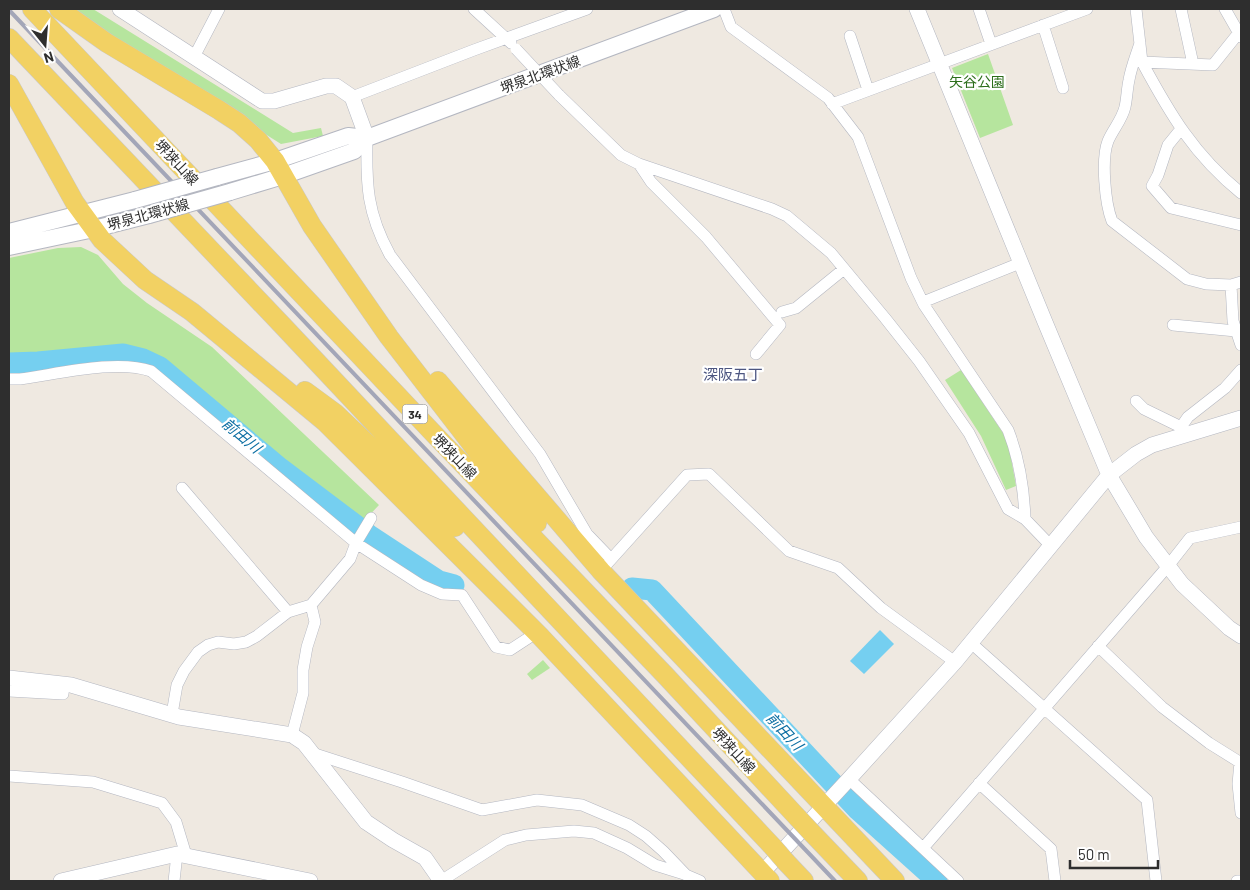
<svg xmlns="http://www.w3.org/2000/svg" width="1250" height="890" font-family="Barlow,'Noto Sans JP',sans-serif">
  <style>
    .green { fill: #b6e59e }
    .water { fill: #75cff0 }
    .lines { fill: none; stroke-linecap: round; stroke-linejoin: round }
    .river { stroke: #75cff0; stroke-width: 21 }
    .minor-casing { stroke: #b4b7c1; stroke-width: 12 }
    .tertiary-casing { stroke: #b4b7c1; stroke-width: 16 }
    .secondary-casing { stroke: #b4b7c1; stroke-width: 18 }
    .primary-casing { stroke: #c9c9c9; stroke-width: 20 }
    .minor { stroke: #fff; stroke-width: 11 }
    .tertiary { stroke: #fff; stroke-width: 15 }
    .secondary { stroke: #fff; stroke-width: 16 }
    .primary { stroke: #f2d163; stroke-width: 19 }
    .rail { stroke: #a3a6b8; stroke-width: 4 }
    .minor-bridge-casing { stroke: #b4b7c1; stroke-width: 12; stroke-linecap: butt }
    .secondary-bridge-casing { stroke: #b4b7c1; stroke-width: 18; stroke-linecap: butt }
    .primary-bridge-casing { stroke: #c9c9c9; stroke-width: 20; stroke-linecap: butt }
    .minor-bridge { stroke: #fff; stroke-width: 11 }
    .secondary-bridge { stroke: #fff; stroke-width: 16 }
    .primary-bridge { stroke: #f2d163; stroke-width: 19 }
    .labels { text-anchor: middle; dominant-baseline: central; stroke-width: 4.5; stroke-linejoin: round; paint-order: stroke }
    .shield { fill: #fff; stroke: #6d6d6d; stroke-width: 1 }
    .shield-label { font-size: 12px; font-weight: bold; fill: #2e2e2e }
    .street-label { font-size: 14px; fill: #2e2e2e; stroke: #fff }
    .park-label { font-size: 14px; fill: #2c6e1b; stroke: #fff }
    .neighbourhood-label { font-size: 15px; fill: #4d5680; stroke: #fff }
    .water-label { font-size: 15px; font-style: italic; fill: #0d6fa3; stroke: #fff }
  </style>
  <rect width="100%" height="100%" fill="#efe9e1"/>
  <path class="green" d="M70,9H93L293,133L321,128L323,136L281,144L86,21Z
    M988,54L1013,125L980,138L952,68Z
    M81,247L98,255L123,284L147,303L212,347L379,505L361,524L159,357L118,348L9,358V258L58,248Z
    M961,370L1003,433L1009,447L1016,486L1006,490L981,436L945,380Z
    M543,660L550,668L532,680L527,674Z"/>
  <path class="water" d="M880,630L894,644L864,674L850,661Z"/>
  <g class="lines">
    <path class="river" d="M9,363L38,362L123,354L143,359L160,367L280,468L369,535L439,581L454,585
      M632,588L652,590L858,810L937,881"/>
    <defs>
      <path id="minor" d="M474,9L511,43
        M724,9L731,27L828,98L858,137L911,278L924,305L1008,430C1019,458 1024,489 1025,519
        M979,9L991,44
        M1136,9L1142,62L1213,65L1241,30
        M1181,9L1193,64
        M1225,9L1241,37
        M1043,25L1063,88
        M850,36L868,90
        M1140,43C1136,56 1131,68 1129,80C1127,89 1127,98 1125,107C1122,120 1113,129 1108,141C1101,159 1105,203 1112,221L1187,279L1206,284L1231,285L1241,282
        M194,57L219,9
        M1142,62C1170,114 1194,155 1241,193
        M559,95L621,155L639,164L772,209L787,216L831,253L885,318L919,361L969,433L1008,509L1025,519L1050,545
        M352,97L474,50L587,9
        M832,104L1087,9
        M1181,129L1168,145L1158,175L1152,186L1171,208L1241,225
        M367,138C366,185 367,213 390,255L540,454L587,534L611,559
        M639,164L651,182L706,237L780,325L756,354
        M1231,285L1233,321L1241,345
        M923,302L1020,263
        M782,312L796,308L844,269
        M1173,325L1236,331
        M9,379H20C58,374 116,359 151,371L356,543L421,585L442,594L462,595L496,647L510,650L536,633
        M1136,401L1144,409L1181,427
        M1184,436L1181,427L1188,417L1225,388L1241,370
        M182,488L288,612
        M606,565L687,475L709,474L789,551L838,568L881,608L955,662
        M970,642L1147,800L1156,881
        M1098,646L1162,707L1209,743L1241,763
        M9,691L63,694L64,684
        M172,714L177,685L184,671L198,652L208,645L218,642L234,644L246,642L257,636L288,612L311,605L350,559L356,543L371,518
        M292,735L303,693V670L307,647L315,622L311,605
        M312,753L402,782L482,810L537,800L582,805L629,825L646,836L663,851L686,875L700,881
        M1240,762L1238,784L1241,813
        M9,776L93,782L162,803L176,822L186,855
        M849,779L958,881
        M979,783L1051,849L1055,881
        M924,847L1168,566L1190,538L1241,527
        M174,881L177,854
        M441,881L505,840L526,835L574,831L594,833L627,848L655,865L684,874
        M1237,881H1241"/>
      <path id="tertiary" d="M120,9L262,101H274L326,86H336L352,97L367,138
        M917,9L1045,322L1109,475L1146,537L1182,584L1229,628L1241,636
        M9,678L71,685L179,717L292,735L304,743L366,822L393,840L425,858L441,881
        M762,873L849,779L955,662L1109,475L1136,454L1152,445L1241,418
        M61,881L177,854L310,881"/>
      <path id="secondary" d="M217,177L275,161L348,136L367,138L714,9
        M230,192L283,176L354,151L367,138
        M9,232L135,200
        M9,247L94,229L149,215"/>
      <path id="primary" d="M32,9L434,434L665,675L798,818
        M59,9L107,43L219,110L239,123L258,140L275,161L312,226L389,337L497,477L537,523
        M9,38L283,326L773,847
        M9,84L75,203L102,240L145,280L192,312L325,422L540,636L770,881
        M438,381L601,571L895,881
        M305,391L335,413L455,527
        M812,833L858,881
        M786,862L804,881"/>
    </defs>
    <use href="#minor" class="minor-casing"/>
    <use href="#tertiary" class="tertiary-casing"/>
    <use href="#secondary" class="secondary-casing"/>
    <use href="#primary" class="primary-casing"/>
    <use href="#minor" class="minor"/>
    <use href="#tertiary" class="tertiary"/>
    <use href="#secondary" class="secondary"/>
    <use href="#primary" class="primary"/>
    <path class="rail" d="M9,10L835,881"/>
    <defs>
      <path id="minor-bridge" d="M516,49L559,95"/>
      <path id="secondary-bridge" d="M135,200L217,177
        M149,215L230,192"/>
      <path id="primary-bridge" d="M798,818L812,833
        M773,847L786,862"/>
    </defs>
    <use href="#minor-bridge" class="minor-bridge-casing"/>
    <use href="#secondary-bridge" class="secondary-bridge-casing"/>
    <use href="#primary-bridge" class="primary-bridge-casing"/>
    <use href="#minor-bridge" class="minor-bridge"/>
    <use href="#secondary-bridge" class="secondary-bridge"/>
    <use href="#primary-bridge" class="primary-bridge"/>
  </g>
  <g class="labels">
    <rect class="shield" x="402.5" y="404.5" width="25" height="19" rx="4"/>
    <g class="shield-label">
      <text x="415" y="414">34</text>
    </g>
    <g class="street-label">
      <text transform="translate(540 74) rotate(-20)">堺泉北環状線</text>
      <text transform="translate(177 162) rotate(47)">堺狭山線</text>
      <text transform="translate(148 214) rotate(-15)">堺泉北環状線</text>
      <text transform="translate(455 456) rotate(46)">堺狭山線</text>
      <text transform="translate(734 750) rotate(47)">堺狭山線</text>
    </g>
    <g class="park-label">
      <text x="977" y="81">矢谷公園</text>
    </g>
    <g class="neighbourhood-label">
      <text x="733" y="374">深阪五丁</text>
    </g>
    <g class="water-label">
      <text transform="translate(242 435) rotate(40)">前田川</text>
      <text transform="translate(785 731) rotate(47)">前田川</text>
    </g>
  </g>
  <rect width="1250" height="890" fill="none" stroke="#2e2e2e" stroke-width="20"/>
  <g transform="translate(45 45) rotate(163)" stroke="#ffffff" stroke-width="4" paint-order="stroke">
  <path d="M0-4L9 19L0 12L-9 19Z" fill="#2e2e2e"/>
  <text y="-8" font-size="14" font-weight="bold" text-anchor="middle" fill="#2e2e2e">N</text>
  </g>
  <path d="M1070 860v8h88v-8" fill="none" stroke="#2e2e2e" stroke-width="2.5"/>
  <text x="1078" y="860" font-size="15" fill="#2e2e2e" stroke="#ffffff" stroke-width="4" paint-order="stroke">50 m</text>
</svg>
